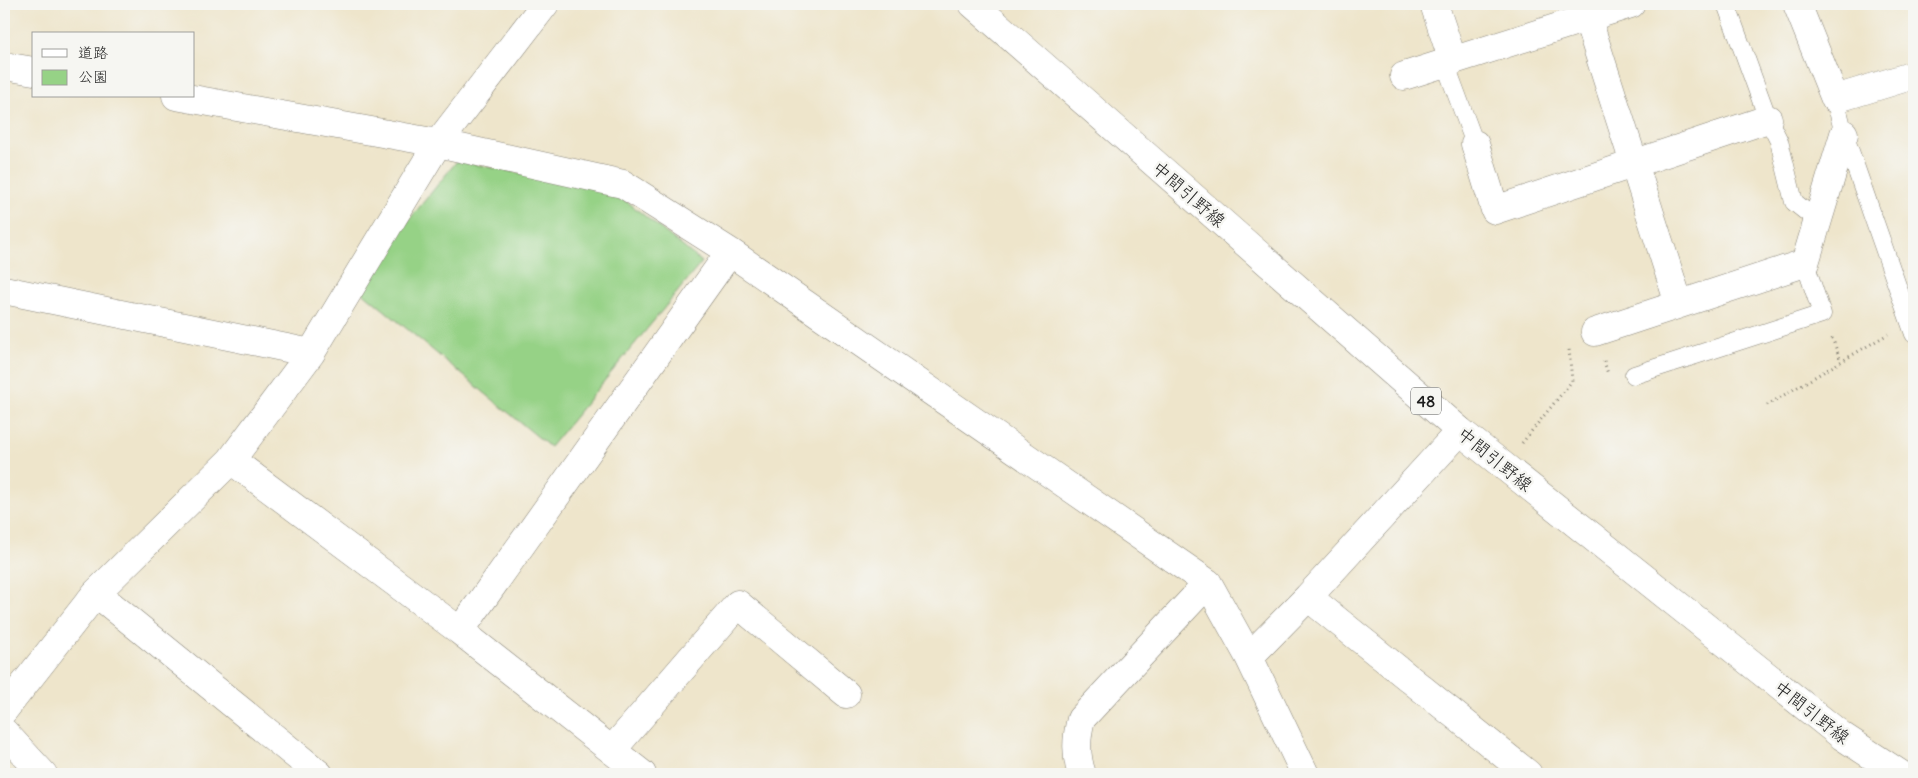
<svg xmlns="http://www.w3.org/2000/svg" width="1918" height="778" font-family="Delius,'Klee One',sans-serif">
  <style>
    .green { fill: #96d286; stroke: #597751 }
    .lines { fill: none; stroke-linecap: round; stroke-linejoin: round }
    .lane-casing { stroke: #858074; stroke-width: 19 }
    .street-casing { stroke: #858074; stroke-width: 29 }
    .primary-casing { stroke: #858074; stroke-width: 29 }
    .path { stroke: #858074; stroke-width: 3; stroke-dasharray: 1 4; stroke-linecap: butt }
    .lane { stroke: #fff; stroke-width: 18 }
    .street { stroke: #fff; stroke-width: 28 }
    .primary { stroke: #fff; stroke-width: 28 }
    .labels { text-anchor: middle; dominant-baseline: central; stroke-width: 5; stroke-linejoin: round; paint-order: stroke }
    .shield { fill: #f6f6f2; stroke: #5d5d5c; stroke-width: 1 }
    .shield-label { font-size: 16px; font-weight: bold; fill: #1c1c1c }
    .street-label { font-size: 18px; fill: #1c1c1c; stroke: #f6f6f2 }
  </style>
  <rect width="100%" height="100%" fill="#f6f6f2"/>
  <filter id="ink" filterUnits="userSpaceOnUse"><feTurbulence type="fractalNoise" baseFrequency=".02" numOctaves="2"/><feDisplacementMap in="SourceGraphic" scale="10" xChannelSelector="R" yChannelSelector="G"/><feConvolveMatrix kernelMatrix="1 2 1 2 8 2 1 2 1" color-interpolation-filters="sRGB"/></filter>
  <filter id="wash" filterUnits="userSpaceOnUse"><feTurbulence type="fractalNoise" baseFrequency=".0096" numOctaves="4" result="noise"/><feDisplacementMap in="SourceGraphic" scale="20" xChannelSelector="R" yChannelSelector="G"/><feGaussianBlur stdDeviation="1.12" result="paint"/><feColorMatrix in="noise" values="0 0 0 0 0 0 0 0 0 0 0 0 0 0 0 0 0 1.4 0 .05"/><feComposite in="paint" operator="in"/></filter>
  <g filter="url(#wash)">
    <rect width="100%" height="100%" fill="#eee5cb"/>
    <path class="green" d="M457,161L614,191L702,262L550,447L355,286Z"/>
  </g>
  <g filter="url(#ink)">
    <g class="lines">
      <defs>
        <path id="lane" d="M1726,4L1768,119L1779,141L1794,202L1818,221
          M1445,63L1475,144
          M1835,99L1844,134L1914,334
          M1634,375L1822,314L1805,263"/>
        <path id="street" d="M1434,4L1453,61
          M1583,4L1679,304
          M1797,4L1835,99L1914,75
          M4,66L34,71
          M1404,76L1631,4
          M176,96L438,143L623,184L730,252L1208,583L1249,657L1305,774
          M1475,144L1495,210L1768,119
          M4,290L311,353
          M1595,332L1805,263L1844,134
          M231,460L460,631L642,774
          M96,593L319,774
          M1308,597L1528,774
          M460,631L730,252
          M1249,657L1308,597L1460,431
          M4,710L96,593L231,460L311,353L438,143L545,4
          M4,732L43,774
          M612,750L738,604L846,694
          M1082,774C1075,755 1076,738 1081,719L1208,583"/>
        <path id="primary" d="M973,4L1460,431L1842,736L1900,774"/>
      </defs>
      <use href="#lane" class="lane-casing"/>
      <use href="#street" class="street-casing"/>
      <use href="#primary" class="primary-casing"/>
      <path class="path" d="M1832,338L1841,361
        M1604,361L1608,374
        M1767,405L1888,334
        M1522,443L1572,381L1569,349"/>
      <use href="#lane" class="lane"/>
      <use href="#street" class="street"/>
      <use href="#primary" class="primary"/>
    </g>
  </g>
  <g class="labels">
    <rect class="shield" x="1411" y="387.5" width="30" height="27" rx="4"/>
    <g class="shield-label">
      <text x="1426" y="401">48</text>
    </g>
    <g class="street-label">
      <text transform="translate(1189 194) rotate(41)">中間引野線</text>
      <text transform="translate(1495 459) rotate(39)">中間引野線</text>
      <text transform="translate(1812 712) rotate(38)">中間引野線</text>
    </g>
  </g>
  <rect width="1918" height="778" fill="none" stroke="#f6f6f2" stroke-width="20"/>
  <rect x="32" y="32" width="162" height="65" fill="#f6f6f2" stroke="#9f9f9c"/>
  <rect x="42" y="49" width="25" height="8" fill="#ffffff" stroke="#9f9f9c"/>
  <text x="78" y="58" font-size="15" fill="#1c1c1c">道路</text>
  <rect x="42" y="70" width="25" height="15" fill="#96d286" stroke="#9f9f9c"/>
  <text x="78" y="82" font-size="15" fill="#1c1c1c">公園</text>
</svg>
